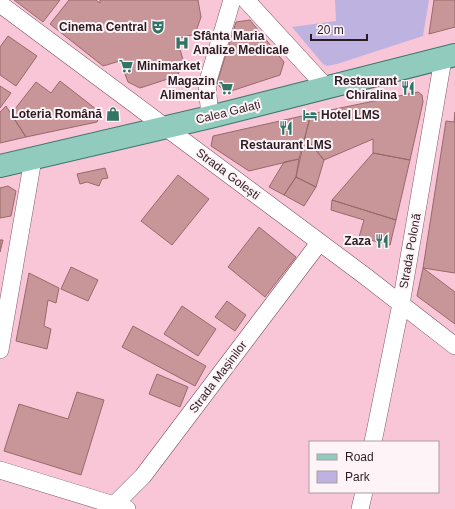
<svg xmlns="http://www.w3.org/2000/svg" width="455" height="509" font-family="Arial,sans-serif">
  <style>
    .green { fill: #beb3e0 }
    .building { fill: #c89698; stroke: #98696b }
    .lines { fill: none; stroke-linecap: round; stroke-linejoin: round }
    .street-casing { stroke: #7f5565; stroke-width: 18 }
    .primary-casing { stroke: #3f776b; stroke-width: 24 }
    .street { stroke: #fff; stroke-width: 17 }
    .primary { stroke: #91cbbe; stroke-width: 22 }
    .labels { text-anchor: middle; dominant-baseline: central; stroke-width: 4; stroke-linejoin: round; paint-order: stroke }
    .poi-label { font-size: 12px; font-weight: bold; fill: #2d1b22; stroke: #fef3f7; text-anchor: end }
    .street-label { font-size: 12px; fill: #2d1b22; stroke: #fef3f7 }
  </style>
  <rect width="100%" height="100%" fill="#f8c6d7"/>
  <path class="green" d="M335,0H429L423,36L337,64L327,66L323,64L292,27L336,21Z"/>
  <path class="building" d="M14,0H60L43,22Z
    M69,0H96L100,3V0H198L201,17L195,34L177,39L184,63L177,76L140,88L128,82L120,61L103,66L50,24Z
    M434,0H455V27L429,34Z
    M250,20L284,62L280,75L225,93L217,83L236,22Z
    M8,36L37,56L16,86L0,75V47Z
    M60,81L101,113L97,122L26,137L11,114L36,82L51,93Z
    M0,86L11,93L0,108Z
    M418,92L422,95L423,102L410,160L373,153V139L324,160L305,137L311,114Z
    M6,106L26,137L0,143V112Z
    M455,112V273L423,268L446,121L454,122Z
    M311,114L299,159L249,171L211,146L213,136Z
    M305,137L324,160L316,187L296,177Z
    M373,153L410,160L396,220L332,200Z
    M299,159L296,177L284,195L269,187L284,162Z
    M105,168L108,178L102,179L99,186L87,182L80,184L77,174Z
    M178,175L209,199L172,245L141,221Z
    M296,177L316,187L304,206L284,195Z
    M8,186L16,191L11,216L0,218V188Z
    M332,200L396,220L390,245L359,237L364,220L331,210Z
    M259,227L296,257L265,297L228,267Z
    M0,240H3L0,252Z
    M71,267L98,280L88,301L61,289Z
    M423,268L455,292V324L417,296Z
    M29,273L59,288L56,303L48,300L44,326L51,329L47,349L16,341Z
    M227,301L246,315L235,331L215,317Z
    M182,306L216,329L198,356L164,334Z
    M133,326L206,366L195,386L122,347Z
    M157,374L188,387L180,407L149,394Z
    M77,392L104,400L81,475L4,451L19,404L68,419Z"/>
  <g class="lines">
    <defs>
      <path id="street" d="M246,0L326,87
        M0,4L365,276L455,346
        M210,117L207,84L232,0
        M0,350L33,159
        M373,442L401,304L443,59
        M0,470L127,509
        M113,509L114,505L143,476L319,243
        M360,509L364,492"/>
      <path id="primary" d="M0,166L210,117L455,55"/>
    </defs>
    <use href="#street" class="street-casing"/>
    <use href="#primary" class="primary-casing"/>
    <use href="#street" class="street"/>
    <use href="#primary" class="primary"/>
  </g>
  <defs>
    <symbol id="theatre-bare" viewBox="-9 -9 18 18"><path d="M-5-5.5Q0-4 5-5.5V0Q5 5 0 6Q-5 5-5 0ZM-3.3-2.5H-1v1.5H-3.3ZM1-2.5H3.3v1.5H1ZM-2.8 1Q0 5.5 2.8 1Z" fill="#327465" stroke="#fef3f7" stroke-width="2.5" paint-order="stroke"/></symbol>
    <symbol id="hospital-bare" viewBox="-9 -9 18 18"><path d="M-5-5h3v3.5h4V-5h3V5h-3V1.5h-4V5h-3Z" fill="#327465" stroke="#fef3f7" stroke-width="2.5" paint-order="stroke"/></symbol>
    <symbol id="supermarket-bare" viewBox="-9 -9 18 18"><path d="M-6-5.5h2.5l.6 2H6L4.5 2H-2.5L-4.4-4H-6ZM-1.5 3.2a1.3 1.3 0 1 0 .1 0ZM3 3.2a1.3 1.3 0 1 0 .1 0Z" fill="#327465" stroke="#fef3f7" stroke-width="2.5" paint-order="stroke"/></symbol>
    <symbol id="restaurant-bare" viewBox="-9 -9 18 18"><path d="M-5-6h1v4h1v-4h1v4h1v-4h1v5L-1.5 .5V6h-2V.5L-5-1ZM5-6V6H3V1.5H1.5Q1.5-4 5-6Z" fill="#327465" stroke="#fef3f7" stroke-width="2.5" paint-order="stroke"/></symbol>
    <symbol id="shop-bare" viewBox="-9 -9 18 18"><path d="M-5-2.5h2.3a2.7 3.5 0 0 1 5.4 0H5L5.5 6h-11ZM-1.5-2.5h3a1.5 2.3 0 0 0-3 0Z" fill="#327465" stroke="#fef3f7" stroke-width="2.5" paint-order="stroke"/></symbol>
    <symbol id="hotel-bare" viewBox="-9 -9 18 18"><path d="M-6-4.5h1.5V1H6V5H4.5V3h-9V5H-6ZM-4 0a1.8 1.8 0 1 1 3.6 0ZM.5 0V-2.5h3Q6-2.5 6 0Z" fill="#327465" stroke="#fef3f7" stroke-width="2.5" paint-order="stroke"/></symbol>
  </defs>
  <g fill-rule="evenodd">
    <use href="#theatre-bare" x="148" y="17" width="20" height="20"/>
    <use href="#hospital-bare" x="172" y="33" width="20" height="20"/>
    <use href="#supermarket-bare" x="116" y="56" width="20" height="20"/>
    <use href="#supermarket-bare" x="216" y="78" width="20" height="20"/>
    <use href="#restaurant-bare" x="398" y="78" width="20" height="20"/>
    <use href="#shop-bare" x="103" y="104" width="20" height="20"/>
    <use href="#hotel-bare" x="300" y="105" width="20" height="20"/>
    <use href="#restaurant-bare" x="276" y="118" width="20" height="20"/>
    <use href="#restaurant-bare" x="372" y="231" width="20" height="20"/>
  </g>
  <g class="labels">
    <g class="poi-label">
      <text x="147" y="27">Cinema Central</text>
      <text x="193" y="36" text-anchor="start">Sfânta Maria<tspan x="193" dy="14">Analize Medicale</tspan></text>
      <text x="137" y="66" text-anchor="start">Minimarket</text>
      <text x="215" y="81">Magazin<tspan x="215" dy="14">Alimentar</tspan></text>
      <text x="397" y="81">Restaurant<tspan x="397" dy="14">Chiralina</tspan></text>
      <text x="102" y="114">Loteria Română</text>
      <text x="321" y="115" text-anchor="start">Hotel LMS</text>
      <text x="286" y="145" text-anchor="middle">Restaurant LMS</text>
      <text x="371" y="241">Zaza</text>
    </g>
    <g class="street-label">
      <text transform="translate(228 112) rotate(-14)">Calea Galați</text>
      <text transform="translate(228 174) rotate(37)">Strada Golești</text>
      <text transform="translate(410 251) rotate(-80)">Strada Polonă</text>
      <text transform="translate(218 377) rotate(-53)">Strada Mașinilor</text>
    </g>
  </g>
  <rect x="309" y="441" width="130" height="52" fill="#fef3f7" stroke="#aa9da2"/>
  <rect x="317" y="454" width="20" height="6" fill="#91cbbe" stroke="#aa9da2"/>
  <text x="345" y="461" font-size="12" fill="#2d1b22">Road</text>
  <rect x="317" y="471" width="20" height="12" fill="#beb3e0" stroke="#aa9da2"/>
  <text x="345" y="481" font-size="12" fill="#2d1b22">Park</text>
  <path d="M311 34v6h56v-6" fill="none" stroke="#2d1b22" stroke-width="2"/>
  <text x="317" y="34" font-size="12" fill="#2d1b22" stroke="#fef3f7" stroke-width="3" paint-order="stroke">20 m</text>
</svg>
